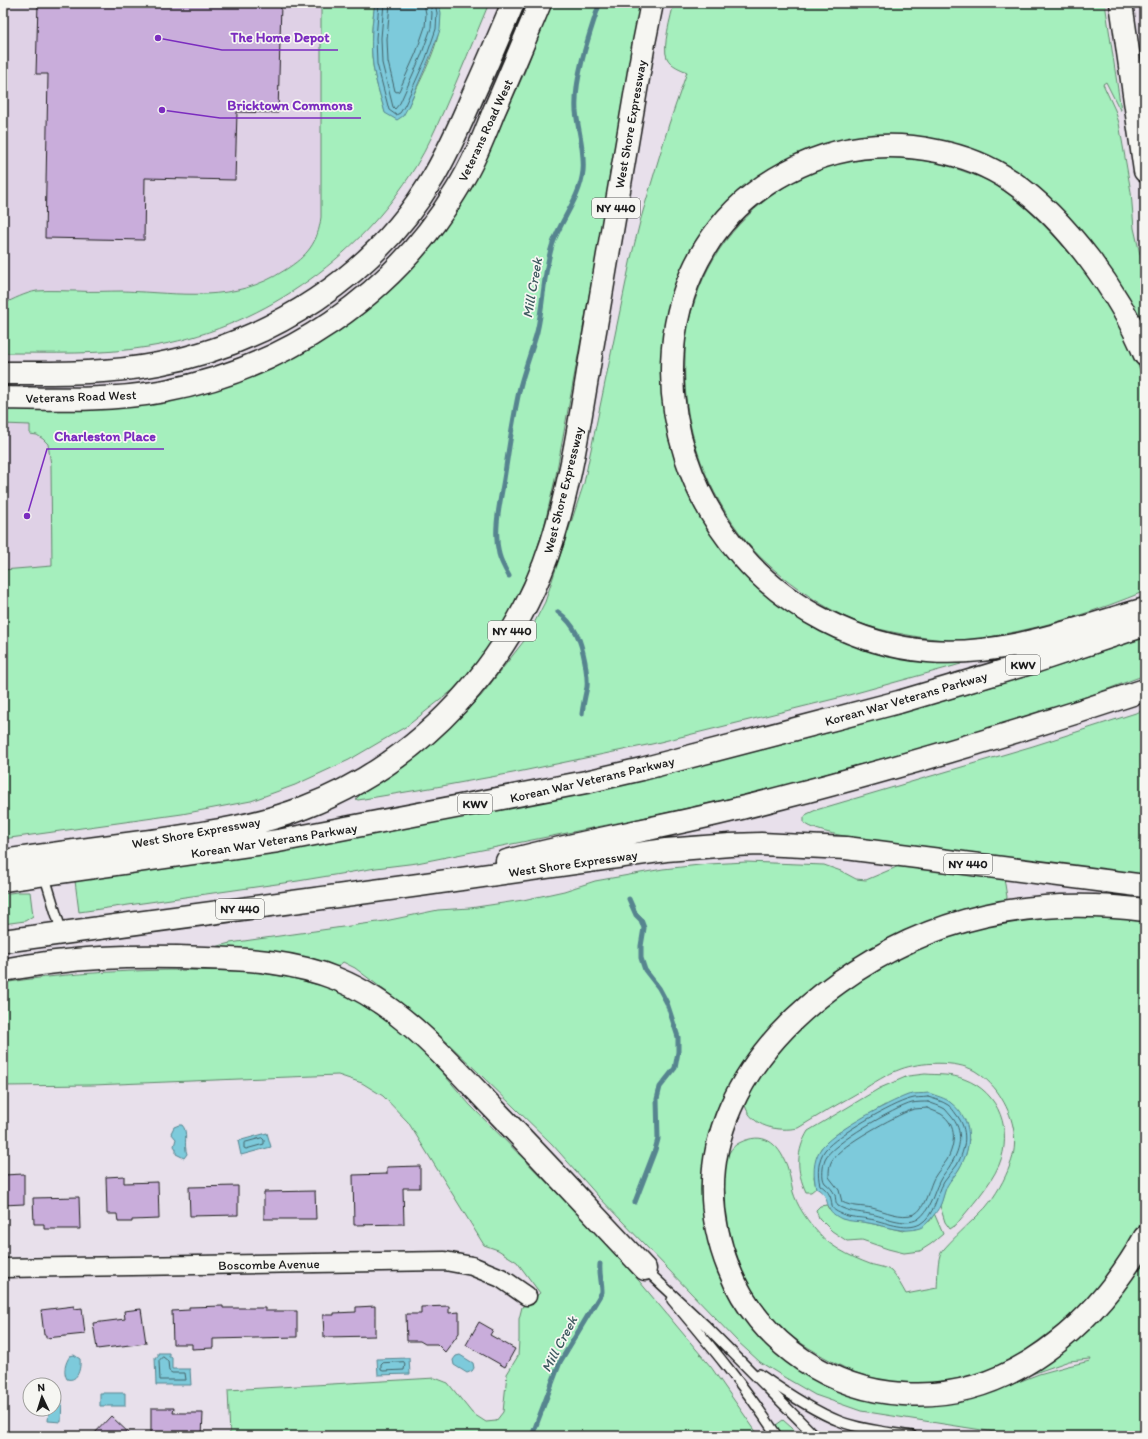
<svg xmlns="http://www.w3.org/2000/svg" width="1148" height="1439" font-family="Itim,sans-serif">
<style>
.built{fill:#dfd1e6}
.green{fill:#a5efbd;stroke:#60866c}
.water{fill:#7dcadb;stroke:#56848f}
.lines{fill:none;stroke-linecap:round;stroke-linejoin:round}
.shore{stroke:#436268;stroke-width:1}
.stream{stroke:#56848f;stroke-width:5}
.building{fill:#c9addb;stroke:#1c1c1c}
.service-casing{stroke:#1c1c1c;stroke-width:12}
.minor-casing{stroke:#1c1c1c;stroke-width:21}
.tertiary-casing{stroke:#1c1c1c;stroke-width:25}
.motorway-casing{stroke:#1c1c1c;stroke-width:25}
.service{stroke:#f6f6f2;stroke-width:9}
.minor{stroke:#f6f6f2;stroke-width:18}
.tertiary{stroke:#f6f6f2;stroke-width:22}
.motorway{stroke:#f6f6f2;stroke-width:22}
.labels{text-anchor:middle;stroke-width:3.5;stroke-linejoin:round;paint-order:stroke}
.shield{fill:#f6f6f2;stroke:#5d5d5c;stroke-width:1}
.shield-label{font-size:12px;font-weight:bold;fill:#1c1c1c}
.street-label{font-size:13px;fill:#1c1c1c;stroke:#f6f6f2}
.water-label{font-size:14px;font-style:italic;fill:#3e595f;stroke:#f6f6f2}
.leader{fill:none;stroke:#7b2cbf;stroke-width:1.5}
.callout-dot{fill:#7b2cbf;stroke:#f6f6f2;stroke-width:1.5}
.callout-label{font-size:14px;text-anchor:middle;font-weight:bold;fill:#7b2cbf;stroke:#f6f6f2;stroke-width:3.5;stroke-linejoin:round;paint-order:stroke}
</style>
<rect width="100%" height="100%" fill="#e8e0eb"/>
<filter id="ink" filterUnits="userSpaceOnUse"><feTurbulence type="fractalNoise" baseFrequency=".025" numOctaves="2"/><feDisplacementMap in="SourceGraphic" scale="8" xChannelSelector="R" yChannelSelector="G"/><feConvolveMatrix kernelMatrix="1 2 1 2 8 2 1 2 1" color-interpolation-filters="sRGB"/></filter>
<g filter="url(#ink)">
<path class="built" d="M3 3H321V217L319 227 314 243 308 252 298 262 282 272 258 284 238 291 200 295 122 291H45L30 293 3 304Z
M3 424H30L37 435 43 439 48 444 51 465 52 567 3 570Z"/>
<path class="green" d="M321 3H375C372 22 370 45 373 65 375 81 381 97 385 112L408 107C421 77 447 36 439 3H489C474 39 460 74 444 110 436 128 427 148 416 166 358 260 258 330 148 347 100 355 52 353 3 353V304C14 299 25 293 37 291 50 290 64 291 77 291 92 292 107 291 123 291 181 293 233 304 285 270 307 256 318 243 321 217Z
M552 3H643L556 475 544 527 532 565 508 616 488 648 470 671 453 690 407 726 349 760 295 785 251 801 182 814 3 839V570L52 566 51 465 48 444 43 439 37 435 30 434V425L3 424V409H91L144 405 203 394 253 377 295 357 342 329 379 299 405 274 440 234 462 203 481 170 525 71Z
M674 3H1105L1121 110H1120L1106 82 1103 84 1115 110 1119 123 1131 192 1134 228 1145 276V335L1000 165 851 141 700 241 685 265 675 295 664 402 668 428 686 483 808 623 836 638 859 646 960 660 961 664 838 698 652 744 513 773 442 786 358 800 356 799 362 793 413 758 448 729 481 696 527 637 545 602 584 483 631 258 641 218 669 124 687 72C681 69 671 66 667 58 662 47 671 16 674 3Z
M886 157C911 159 936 160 960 170 971 174 984 178 994 184 1038 212 1084 266 1111 310 1124 333 1135 358 1145 382V591C1098 611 1049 626 999 635 989 637 977 640 967 641 951 641 935 639 919 637 902 634 885 631 868 626 847 619 827 608 809 596 783 578 757 558 739 532 702 482 682 421 685 359 685 351 685 343 686 335 688 319 694 304 699 289 720 234 765 191 820 169 841 161 864 160 886 157Z
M1145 638V675L1108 689 1019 720 961 737 771 789 657 815 417 863 376 868 298 881 79 912 75 881 432 823 444 818C520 803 596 788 672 771 832 735 989 690 1145 638Z
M1145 710V876L863 839C845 836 819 833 804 823V818L807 814 816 810 1033 746Z
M746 862 824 865 841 871 856 879 866 880 899 866H912L1004 878 1007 897 1006 903 797 1007 706 1158 747 1316 876 1402 891 1404 930 1405 964 1401 990 1393 1039 1374 1068 1366 1090 1361 1091 1359H1090L1069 1361 1032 1374 1031 1370 1145 1253V1436H1020L861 1411 815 1395 784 1377 760 1362 737 1341 598 1196 552 1144 447 1042 417 1015 355 968 343 962 335 969 215 947 230 943 385 921 438 910 470 908 523 900 564 891 595 881 663 869 709 864Z
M17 892H30L33 916 25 921 3 924V894Z
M1045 915 1145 918V1214C1135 1233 1125 1251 1113 1269 1094 1296 1065 1322 1038 1341 1026 1350 1014 1359 1000 1365 956 1385 899 1390 854 1372 840 1366 827 1359 814 1351 800 1343 784 1332 774 1320 743 1284 725 1240 724 1192 724 1176 722 1152 739 1143 763 1131 778 1142 787 1166 790 1174 791 1184 793 1192 797 1205 805 1217 814 1228 828 1246 849 1256 870 1264 876 1266 886 1267 891 1271 897 1277 902 1287 906 1294L937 1288C938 1277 937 1265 940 1255 941 1249 979 1215 986 1207 996 1195 1005 1179 1010 1165 1019 1143 1014 1119 1002 1099 996 1088 986 1078 975 1071 956 1060 920 1062 901 1069 887 1074 873 1083 861 1091 840 1103 819 1115 798 1128 778 1132 751 1127 745 1105L758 1078 794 1034 826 1003 849 985 912 951 970 929Z
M170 970 248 971 288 977 327 987 356 1000 369 1008 374 1013 380 1015 404 1033 435 1064 470 1105 609 1245 711 1367 759 1436H230L228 1390 435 1378 448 1383 472 1413 486 1422 496 1421 503 1412 507 1374 518 1356 519 1340V1319L522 1307 540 1293 517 1262 498 1250 484 1245 408 1122 383 1096 362 1083 338 1075 93 1085 3 1086V983C58 974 114 971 170 970Z
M925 1074C938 1075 952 1074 964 1079 1000 1092 1013 1132 999 1165 990 1186 970 1207 956 1225L950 1229 945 1222 940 1206 947 1184 959 1169 966 1154 969 1139 885 1105 838 1133 821 1148 814 1177 816 1188 811 1192H806C796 1171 796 1151 808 1131L880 1088 908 1076Z
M827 1205 828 1208 843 1219 869 1223 903 1231 930 1221 934 1213 943 1234 931 1244 920 1251 904 1253 888 1249 862 1240 847 1241 832 1231 819 1218 816 1210 820 1206Z
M783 1420 801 1436H783L776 1425Z"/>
<path class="water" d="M375 3H439L441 13 440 30 429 59 408 107 403 116 397 120 385 113C381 97 375 81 373 65 370 45 372 22 375 3Z
M929 1093C936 1096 946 1098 951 1103 973 1120 973 1146 959 1169 956 1175 950 1180 947 1186 944 1192 943 1200 940 1206 937 1212 926 1226 920 1228 902 1234 886 1226 869 1223 860 1221 850 1222 842 1219 820 1209 834 1198 816 1188 813 1175 813 1161 820 1150 830 1133 889 1102 908 1095 914 1093 922 1094 929 1093Z
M179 1125H182C189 1132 183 1144 187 1154L184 1158 176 1154V1149L174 1146 176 1139 171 1133 174 1127Z
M267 1133 271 1147 241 1155 238 1141Z
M158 1353H169V1357H172V1369H190L191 1385H156L155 1357H158Z
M74 1355 80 1359C81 1368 78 1382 67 1379 63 1372 65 1363 70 1356Z
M460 1355 473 1363 474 1368 472 1371 467 1373 454 1365 453 1360 456 1356Z
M409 1358 410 1374 378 1375 377 1359Z
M100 1393H125V1406H100Z
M54 1397H58L62 1400 61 1422 48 1421 49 1409H54Z"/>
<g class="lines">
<path class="shore" d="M379 3 376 38 377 64 389 110 396 115 400 113 405 105 426 58 436 29 437 13 435 3
M384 3 381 38 382 63 393 107 395 109 400 103 421 56 431 28 432 13 430 3
M390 3 387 39 388 62 395 91 397 92 399 91 416 53 425 27 426 14 424 3
M928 1097C934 1099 942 1101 948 1105 951 1107 954 1111 956 1114 969 1130 966 1148 957 1165 953 1171 948 1176 944 1182 936 1196 935 1215 920 1224 905 1232 884 1221 869 1219 860 1217 851 1218 842 1214 828 1208 834 1207 830 1196 828 1191 824 1188 820 1185 817 1174 818 1159 825 1150 837 1135 891 1104 910 1099 915 1097 922 1098 928 1097Z
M928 1102C933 1104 940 1106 945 1109 947 1111 949 1114 951 1116 964 1131 961 1148 951 1164 948 1170 942 1175 939 1182 933 1194 930 1211 918 1219 904 1227 884 1216 870 1214 858 1212 849 1212 838 1206 835 1202 836 1199 835 1195 833 1190 829 1186 825 1183 821 1178 823 1165 825 1159 831 1144 896 1107 912 1103 917 1102 923 1102 928 1102Z
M927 1108C931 1110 937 1112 941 1114 958 1125 955 1145 947 1160 943 1166 938 1171 934 1178 929 1187 925 1210 914 1214 901 1219 885 1211 872 1208 862 1206 852 1207 842 1202L839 1190 829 1177C829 1171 829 1164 833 1159 841 1145 895 1116 911 1110 916 1108 922 1109 927 1108Z
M262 1138 264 1140V1144L246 1149 244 1148V1143Z
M163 1357 168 1361 169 1371 172 1373H185L186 1380H160L159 1361Z
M404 1362 405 1364 404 1370 383 1371 381 1370V1365L383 1363Z"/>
<path class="stream" d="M509 576C505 569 501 562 499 554 493 530 500 503 504 479 509 448 513 417 520 387 525 368 532 350 537 332 544 302 543 271 553 243 562 218 580 198 583 171 585 150 578 131 576 111 574 79 588 38 598 8
M558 612C576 625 581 641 585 662 586 670 588 678 587 687 585 696 583 705 582 714
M629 899 636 915 641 920 644 928 641 946V958L645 970 659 988 667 1003 678 1037V1052L675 1068 660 1087 657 1099 658 1139 655 1150 635 1202
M532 1436 560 1362 602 1292C602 1282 599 1274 600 1264"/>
</g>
<path class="building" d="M38 3H281L278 113 237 112 235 180 145 178 144 240 45 238 48 74H36Z
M420 1166V1188H403L404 1224 354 1225 353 1175 387 1174V1167Z
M24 1174V1204L3 1205V1175Z
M124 1176V1183L158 1182 159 1219 132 1220V1222H118L117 1214H107L106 1177Z
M238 1186V1215L190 1216 189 1187Z
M315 1191 316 1219H264V1192Z
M79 1197 80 1229H44V1224H34L33 1198Z
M74 1306V1309L82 1308 85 1334 46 1338V1335H44L41 1310Z
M223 1306V1308H265V1311H297V1337L213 1339V1348L192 1349V1344H173L172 1311 189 1310V1307Z
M375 1306V1336L324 1337 323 1315H334V1313L356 1312V1307Z
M449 1306V1313L459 1312V1333L445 1352 437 1344H425L420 1341H407L406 1314H421V1307Z
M141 1309 146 1343 97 1349 93 1323 125 1319 124 1311Z
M479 1322 493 1330 490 1335 515 1349 505 1367 466 1345Z
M151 1408H174L173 1413H203L202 1436H151Z
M111 1416 132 1436H92Z"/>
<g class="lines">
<defs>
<path id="service" d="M44 874 62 933
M645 1269 705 1325 815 1436
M672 1300C709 1344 746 1388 777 1436
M759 1374C782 1390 813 1411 839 1421 862 1430 888 1432 912 1436"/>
<path id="minor" d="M3 1268 445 1261 472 1266 501 1278 527 1296"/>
<path id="tertiary" d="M3 373C55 373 107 374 158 364 270 343 376 275 434 176 449 150 461 123 473 95 487 65 500 34 513 3
M3 398C57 399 111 401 165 391 285 368 393 296 456 191 472 166 483 139 494 111 510 75 525 39 540 3"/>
<path id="motorway" d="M1121 3 1145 171
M1145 355C1120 293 1066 219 1011 181 989 166 963 156 937 151 884 140 835 146 787 172 643 248 642 441 741 555 787 609 858 645 928 651 1002 657 1075 629 1145 609
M3 861C52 854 102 847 151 841 202 833 254 827 303 808 421 763 513 663 552 542 574 472 583 398 596 325 612 231 628 137 644 43L652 3
M507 861C582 841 660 828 737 809 875 775 1010 735 1145 690
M3 880 278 841 586 782 642 769 899 702 1037 661 1145 625
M1145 910C1032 896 933 915 839 982 744 1050 682 1152 729 1269 743 1305 770 1338 803 1360 833 1380 868 1392 903 1394 1009 1402 1096 1324 1145 1237
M3 941 419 885 666 850 730 845 761 844 846 848 1145 886
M3 970C21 967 38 964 56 962 105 956 156 956 205 958 250 959 295 962 337 979 401 1005 448 1061 495 1110 545 1162 595 1216 645 1269"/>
</defs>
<use href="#service" class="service-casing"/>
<use href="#minor" class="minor-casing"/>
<use href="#tertiary" class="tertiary-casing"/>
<use href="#motorway" class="motorway-casing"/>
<use href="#service" class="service"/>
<use href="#minor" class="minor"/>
<use href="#tertiary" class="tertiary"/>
<use href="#motorway" class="motorway"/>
</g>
</g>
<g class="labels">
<g class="shield">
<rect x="592" y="198" width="48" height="20" rx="3"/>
<rect x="488" y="621" width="48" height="20" rx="3"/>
<rect x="1006" y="655" width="34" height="20" rx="3"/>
<rect x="458" y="794" width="34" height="20" rx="3"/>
<rect x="944" y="854" width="48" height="20" rx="3"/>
<rect x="216" y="899" width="48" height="20" rx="3"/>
</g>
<g class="shield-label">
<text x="616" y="212">NY 440</text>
<text x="512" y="635">NY 440</text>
<text x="1023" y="669">KWV</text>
<text x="475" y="808">KWV</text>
<text x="968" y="868">NY 440</text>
<text x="240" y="913">NY 440</text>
</g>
<g class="street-label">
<text transform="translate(630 124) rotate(-80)" y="5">West Shore Expressway</text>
<text transform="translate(485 130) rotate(-65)" y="5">Veterans Road West</text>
<text transform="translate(81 396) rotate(-2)" y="5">Veterans Road West</text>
<text transform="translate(563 490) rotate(-76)" y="5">West Shore Expressway</text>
<text transform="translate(906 698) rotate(-16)" y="5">Korean War Veterans Parkway</text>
<text transform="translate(592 779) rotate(-13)" y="5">Korean War Veterans Parkway</text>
<text transform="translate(196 832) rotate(-10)" y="5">West Shore Expressway</text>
<text transform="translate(274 840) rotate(-9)" y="5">Korean War Veterans Parkway</text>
<text transform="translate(573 863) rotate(-8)" y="5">West Shore Expressway</text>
<text transform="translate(269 1264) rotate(-1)" y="5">Boscombe Avenue</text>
</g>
<g class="water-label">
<text transform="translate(532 288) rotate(-80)" y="5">Mill Creek</text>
<text transform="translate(559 1344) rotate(-62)" y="5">Mill Creek</text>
</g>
</g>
<path class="leader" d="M158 38L222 50H338M162 110L220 118H361M27 516L47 449H164"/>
<g class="callout-dot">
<circle cx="158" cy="38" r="4"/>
<circle cx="162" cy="110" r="4"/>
<circle cx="27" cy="516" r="4"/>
</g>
<g class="callout-label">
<text x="280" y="42">The Home Depot</text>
<text x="290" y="110">Bricktown Commons</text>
<text x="105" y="441">Charleston Place</text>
</g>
<rect width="1148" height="1439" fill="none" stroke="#f6f6f2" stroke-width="16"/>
<rect x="8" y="8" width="1132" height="1423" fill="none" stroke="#1c1c1c" stroke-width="1.5" filter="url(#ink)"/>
<g transform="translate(42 1397) rotate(356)"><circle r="19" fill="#f6f6f2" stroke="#9f9f9c"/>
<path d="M0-3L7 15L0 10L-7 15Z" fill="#1c1c1c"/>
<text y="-6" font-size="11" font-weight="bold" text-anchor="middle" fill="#1c1c1c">N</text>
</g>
</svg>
